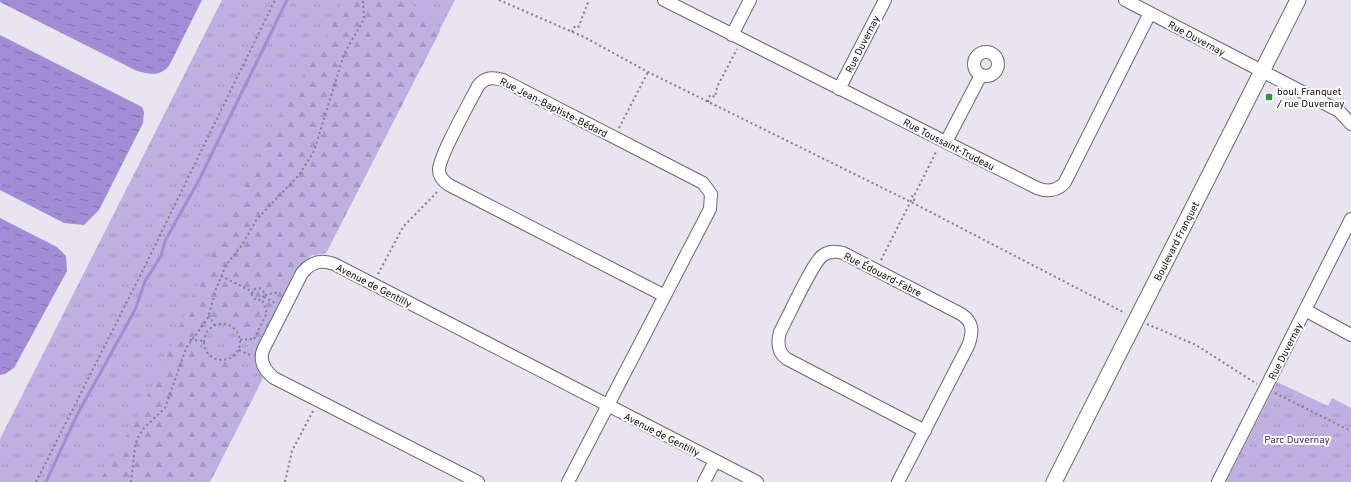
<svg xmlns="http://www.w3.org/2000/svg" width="1351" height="482" font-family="Overpass,sans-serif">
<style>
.grass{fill:url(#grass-tufts)}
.forest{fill:url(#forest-firs)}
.water{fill:url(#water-ripples)}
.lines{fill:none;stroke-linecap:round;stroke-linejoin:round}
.stream{stroke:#a28cd5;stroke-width:3}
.minor-casing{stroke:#6b6873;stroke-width:14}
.tertiary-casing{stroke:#6b6873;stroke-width:17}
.path{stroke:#817e87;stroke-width:2;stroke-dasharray:2 3;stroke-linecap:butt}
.minor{stroke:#fff;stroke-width:12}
.tertiary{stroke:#fff;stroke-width:15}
.poi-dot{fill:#339346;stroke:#fff;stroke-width:1.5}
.labels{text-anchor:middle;stroke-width:4;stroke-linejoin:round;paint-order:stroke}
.street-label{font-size:10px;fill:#0e0d11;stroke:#fff}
.poi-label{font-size:10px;fill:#0e0d11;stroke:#fff;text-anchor:start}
.park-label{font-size:10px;fill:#3e1a6f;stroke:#fff}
</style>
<defs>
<pattern id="grass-tufts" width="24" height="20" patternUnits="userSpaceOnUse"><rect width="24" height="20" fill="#beb1e1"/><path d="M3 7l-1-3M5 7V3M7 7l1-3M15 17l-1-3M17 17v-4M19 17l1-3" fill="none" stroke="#a297c0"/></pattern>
<pattern id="forest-firs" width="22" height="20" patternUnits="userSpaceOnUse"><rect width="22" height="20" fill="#beb1e1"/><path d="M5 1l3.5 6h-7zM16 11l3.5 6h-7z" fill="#a297c0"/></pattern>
<pattern id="water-ripples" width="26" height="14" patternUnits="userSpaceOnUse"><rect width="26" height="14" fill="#a28cd5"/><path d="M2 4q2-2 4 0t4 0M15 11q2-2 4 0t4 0" fill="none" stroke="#8271ab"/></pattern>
</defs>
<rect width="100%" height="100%" fill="#e8e5f1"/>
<path class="grass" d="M222 0H455L326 253 312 255 297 268 257 347 255 363 263 378 210 482H0V439Z
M1277 382 1328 406 1332 398 1351 408V482H1226Z"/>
<path class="forest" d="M342 0H409V2L432 17 440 31 326 253 312 255 297 268 261 338H245L244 335H241C229 313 202 321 202 345 210 365 218 358 233 364 240 366 252 383 258 388L210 482H99L137 417 164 361 242 186 331 28Z"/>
<path class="water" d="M0 0H202L169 66C159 77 151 74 137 71L0 2Z
M0 35 142 107 144 112 143 123 99 210 84 225 64 223 0 190Z
M0 218 57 247 66 256 67 271 14 368 5 374 0 375Z"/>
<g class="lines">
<path class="stream" d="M46 482 77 415 135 310 145 281 161 256 165 241 199 180 287 0"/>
<defs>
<path id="minor" d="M664 0 1037 188C1047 192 1058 191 1065 182L1150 13
M1125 0 1339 111 1351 124
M732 35 750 0
M974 64a12 12 0 1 1 24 0a12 12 0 1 1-24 0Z
M839 89 885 0
M946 142 981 75
M1305 310 1351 335
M478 482 274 378C265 371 259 362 263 350L302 273C311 262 321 259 334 264L757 482
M568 482 710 209 711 194 703 183 503 80C493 77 485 77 478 86 470 102 439 156 439 170 439 177 443 181 449 185L665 296
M704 482 715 461
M898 482 968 346C973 333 974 322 961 314L843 253C836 251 828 251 822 256 812 264 788 317 780 332 777 343 778 353 787 359L925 431
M1218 482 1351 219"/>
<path id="tertiary" d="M1054 482 1298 0"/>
</defs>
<use href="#minor" class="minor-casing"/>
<use href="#tertiary" class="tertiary-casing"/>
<path class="path" d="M499 0 584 37 648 72 911 202 1125 313
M572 32 574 27 578 28 589 0
M708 102 710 95 715 97 717 87 737 49
M619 128 648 72
M881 260 912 199 914 200 915 198 912 196 913 194H915L937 150
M378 274 403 227 439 190
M221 276 253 292
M252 294a6 6 0 1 1 12 0a6 6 0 1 1-12 0Z
M265 295 279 292
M264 297 275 303
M209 315 215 326
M204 342a18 18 0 1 1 36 0a18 18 0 1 1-36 0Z
M1147 324 1196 345 1257 384
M254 339 267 313 262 299
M190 340 205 341
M240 340 254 339
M239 350 250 355
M1275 393 1351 431
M36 482 143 270 275 0
M131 482 135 446 137 439 144 428 165 408 186 348 208 318 216 289 226 265 242 245 257 219 299 175 314 151 344 54 364 19 363 0
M285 482 292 451 314 409"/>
<use href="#minor" class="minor"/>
<use href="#tertiary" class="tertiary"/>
</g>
<rect class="poi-dot" x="1265" y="93" width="8" height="8" rx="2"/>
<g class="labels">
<g class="street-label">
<text transform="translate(1197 38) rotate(28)" y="4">Rue Duvernay</text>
<text transform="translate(862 44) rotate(-63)" y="4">Rue Duvernay</text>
<text transform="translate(554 107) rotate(27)" y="4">Rue Jean-Baptiste-Bédard</text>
<text transform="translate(949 144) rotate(27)" y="4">Rue Toussaint-Trudeau</text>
<text transform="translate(1176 241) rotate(-63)" y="4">Boulevard Franquet</text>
<text transform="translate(883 274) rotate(27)" y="4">Rue Édouard-Fabre</text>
<text transform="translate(374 285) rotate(27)" y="4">Avenue de Gentilly</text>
<text transform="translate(1285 351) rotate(-63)" y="4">Rue Duvernay</text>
<text transform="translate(662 434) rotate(27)" y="4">Avenue de Gentilly</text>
</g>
<g class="poi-label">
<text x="1277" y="95">boul. Franquet<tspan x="1277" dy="12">/ rue Duvernay</tspan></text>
</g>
<g class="park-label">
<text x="1297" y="443">Parc Duvernay</text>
</g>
</g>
</svg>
